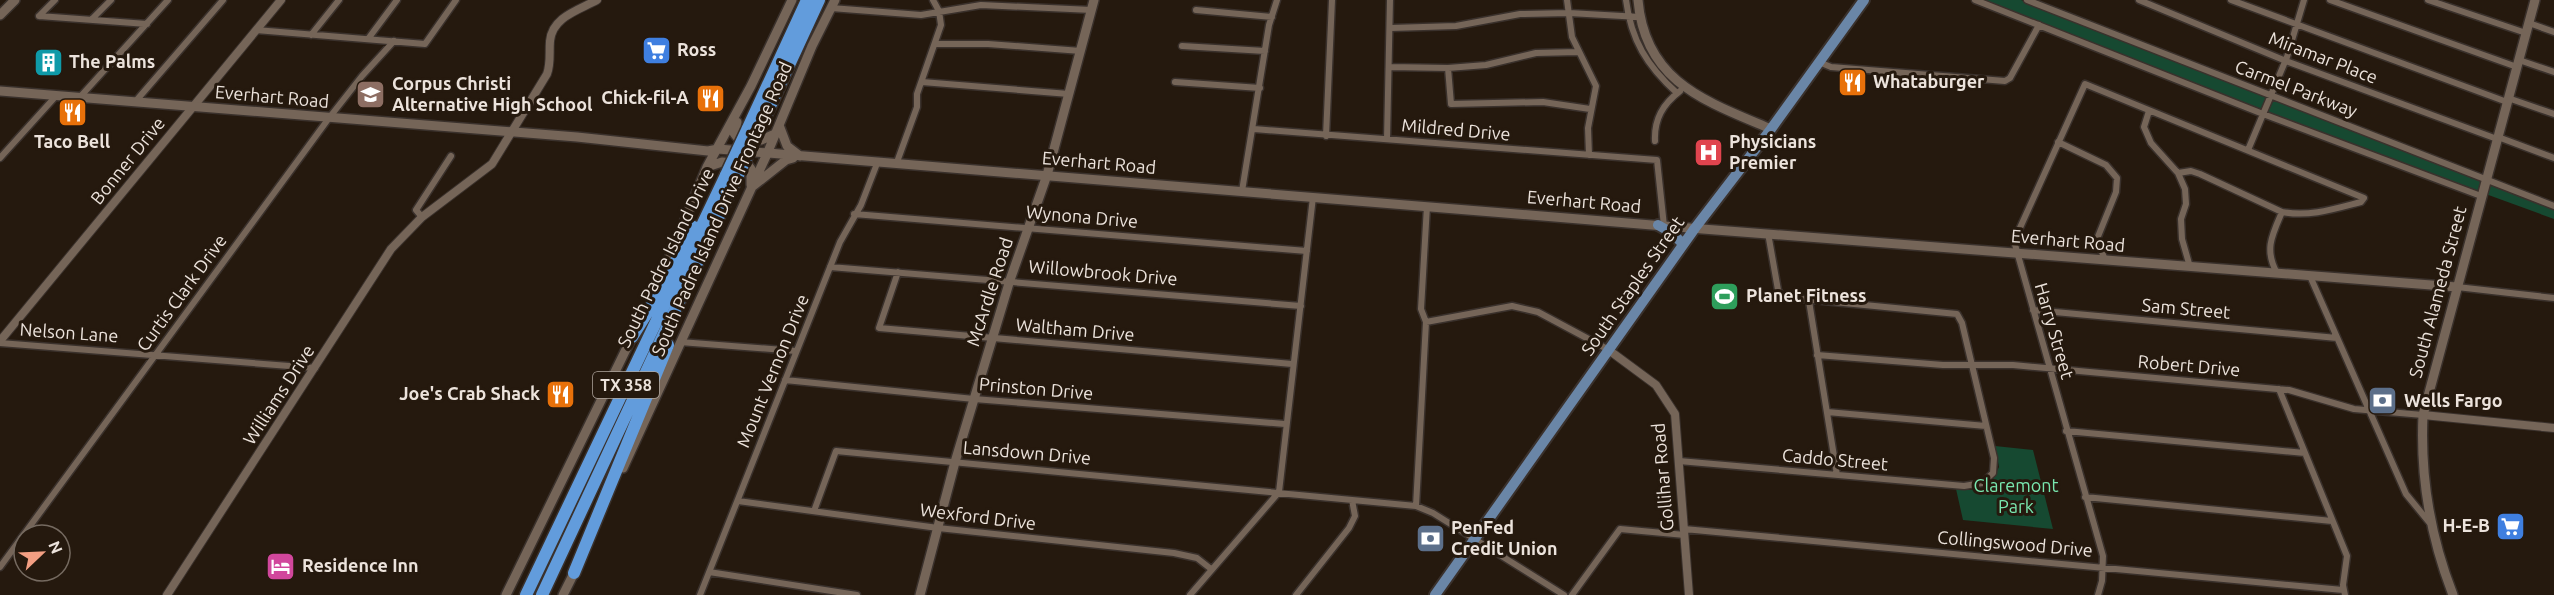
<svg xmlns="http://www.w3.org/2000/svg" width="2554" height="595" font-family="Ubuntu,sans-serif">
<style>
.green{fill:#164931}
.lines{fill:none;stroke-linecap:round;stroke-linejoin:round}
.minor-casing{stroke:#3a312c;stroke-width:9}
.tertiary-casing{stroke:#3a312c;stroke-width:10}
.secondary-casing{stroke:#3a312c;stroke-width:12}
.primary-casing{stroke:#3a312c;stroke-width:14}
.motorway-casing{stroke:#3a312c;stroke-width:15}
.minor{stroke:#756558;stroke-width:6}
.tertiary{stroke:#756558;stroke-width:8}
.secondary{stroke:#756558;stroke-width:9}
.primary{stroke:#6a86a7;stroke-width:10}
.motorway{stroke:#629cdc;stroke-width:12}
.motorway-bridge-casing{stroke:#3a312c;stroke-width:15;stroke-linecap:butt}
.motorway-bridge{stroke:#629cdc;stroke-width:12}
.labels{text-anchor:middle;stroke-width:6;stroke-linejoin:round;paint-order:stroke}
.shield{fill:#25190e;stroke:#b0a69e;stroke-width:1.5}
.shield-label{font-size:16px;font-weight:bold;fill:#ece3dc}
.poi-label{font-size:18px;font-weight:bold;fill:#ece3dc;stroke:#25190e;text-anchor:start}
.street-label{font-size:18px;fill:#ece3dc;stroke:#25190e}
.park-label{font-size:18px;fill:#79e7af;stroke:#25190e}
</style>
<rect width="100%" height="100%" fill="#25190e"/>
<path class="green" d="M1983 0H2021L2554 208V219L2343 142Z
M1995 446 2033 450 2053 529 1963 520 1956 489 1971 490 1991 483 1999 467Z"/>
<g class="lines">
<defs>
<path id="minor" d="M1567 0 1572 37 1596 86 1588 128 1589 155
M1626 0C1631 40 1647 66 1677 93
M1975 0 2263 114 2481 196
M2027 0 2554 206
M2139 0 2286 61 2497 139
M2231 0 2507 102
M2330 0 2517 67
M2428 0 2526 33
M831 8 921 15 981 5 1092 10
M1196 10 1272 17
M39 16 147 24
M39 16 55 0
M92 19 111 0
M2529 23 2554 32
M1391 28 1456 26 1520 14 1569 13 1640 17
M256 30 425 44 456 0
M311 35 339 0
M368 39 397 0
M935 44H988L1081 51
M1182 46 1265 51
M2519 60 2554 72
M1819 62 1831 67 2005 81 2010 78 2039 25
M1390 67 1448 68 1486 65 1536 53 1578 52
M1448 68 1451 104 1543 102 1590 109
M922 82 1069 94
M1175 82 1260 88
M80 97 168 0
M2508 98 2554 114
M135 102 223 0
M2149 111 2144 127 2151 143 2178 173 2185 189 2186 204 2181 219 2182 239 2190 267
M1254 129 1657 160 1664 226
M1326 136 1332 0
M2498 137 2554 158
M1387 139 1390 0
M1655 141C1654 119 1663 104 1680 91
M2058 142 2106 165 2117 178 2116 192 2097 239 2105 260
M2248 150 2287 57 2304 0
M0 158 56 96
M897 162 917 107V94L941 25 939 11 933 0
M1242 191 1269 25 1277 0
M854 214 1307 251
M422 217 416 210 451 156
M830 267 1301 306
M898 272 879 328 1292 364
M2277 273C2264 250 2272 235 2282 212
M2310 276 2406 494 2429 522
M2457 287 2554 298
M1809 301 1837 475
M2033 310 2337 338
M1426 322 1512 306 1538 312 1609 350
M680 342 796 351
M0 343 315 368
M1817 355 1943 365H2013L2289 390 2354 409 2423 415
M785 380 974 399 1285 424
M2279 389 2347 556 2343 585 2345 595
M1827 412 1986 426
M2066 431 2305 453
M1679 461 1964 486 1982 483 1993 473 1994 458 1962 323 1957 314 1782 297 1778 290 1768 233
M2085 497 2332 521
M738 501 938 528 1174 553 1197 558 1211 569
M1416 506 1426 322 1421 309 1427 206
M814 511 836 451 1416 506 1433 513 1564 595
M1684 529 2343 590
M0 567 329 118 362 76 394 41
M709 572 857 595
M700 595 840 242 861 205 878 161
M1190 595 1279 492 1313 197
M1296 595 1349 528 1355 516 1352 500
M1572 595 1620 529 1685 535
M2098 595 2102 581 2103 556 2014 241 2085 84 2364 198 2361 202C2334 209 2310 217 2282 212L2200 174 2191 171 2178 173"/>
<path id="tertiary" d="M0 341 281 0
M1610 351 1656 385 1675 414 1689 595
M2423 415 2554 428
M167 595 391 249 422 217 492 164 547 74C551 63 549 53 550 41 552 17 579 10 597 0"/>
<path id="secondary" d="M1638 0C1645 82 1705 101 1771 129
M0 15 15 0
M0 91 577 137 708 151 718 149 1664 226 2457 287
M737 122 734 133 737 137 761 140 775 134
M779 125 787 146 800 156
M707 167 722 162 747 164 751 169V185
M753 186 786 160 793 158
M659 283 707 167 751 86 792 0
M623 468 767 154 812 46 835 0
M506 595 634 333
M563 595 577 567
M920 595 955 462 1010 280 1047 175 1094 0
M2453 595C2430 536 2420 479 2423 415L2535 0"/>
<path id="primary" d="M1658 225 1672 233 1683 244
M1435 595 1695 228 1771 129 1864 0"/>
<path id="motorway" d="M747 130 807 0
M759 130 819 0
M632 337 657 297 694 227
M574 573 668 345
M526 595 726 175
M542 595 739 173"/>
</defs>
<use href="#minor" class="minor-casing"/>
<use href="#tertiary" class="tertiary-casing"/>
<use href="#secondary" class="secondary-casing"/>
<use href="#primary" class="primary-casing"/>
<use href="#motorway" class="motorway-casing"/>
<use href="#minor" class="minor"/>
<use href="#tertiary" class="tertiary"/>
<use href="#secondary" class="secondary"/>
<use href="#primary" class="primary"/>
<use href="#motorway" class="motorway"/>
<defs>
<path id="motorway-bridge" d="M739 173 759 130
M726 175 747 130"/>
</defs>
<use href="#motorway-bridge" class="motorway-bridge-casing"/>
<use href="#motorway-bridge" class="motorway-bridge"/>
</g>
<defs>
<symbol id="supermarket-square" viewBox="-11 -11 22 22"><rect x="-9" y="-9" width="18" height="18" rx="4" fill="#3f7fe0" stroke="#25190e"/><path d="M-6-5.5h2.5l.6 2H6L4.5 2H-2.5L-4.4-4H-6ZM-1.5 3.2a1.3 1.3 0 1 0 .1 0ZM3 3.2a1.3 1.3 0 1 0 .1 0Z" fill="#fff"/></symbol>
<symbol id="building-square" viewBox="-11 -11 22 22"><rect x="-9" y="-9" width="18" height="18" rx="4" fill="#0f9aa8" stroke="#25190e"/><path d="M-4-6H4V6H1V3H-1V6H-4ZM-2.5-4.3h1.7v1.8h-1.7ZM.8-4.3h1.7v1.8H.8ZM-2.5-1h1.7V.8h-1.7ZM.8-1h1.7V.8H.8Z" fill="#fff"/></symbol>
<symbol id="restaurant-square" viewBox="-11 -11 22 22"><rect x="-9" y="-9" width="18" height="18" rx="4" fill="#e8710a" stroke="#25190e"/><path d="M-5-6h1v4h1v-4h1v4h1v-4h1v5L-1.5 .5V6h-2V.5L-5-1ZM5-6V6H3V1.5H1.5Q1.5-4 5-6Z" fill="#fff"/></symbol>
<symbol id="school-square" viewBox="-11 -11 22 22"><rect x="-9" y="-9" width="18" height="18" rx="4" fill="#8d6e63" stroke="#25190e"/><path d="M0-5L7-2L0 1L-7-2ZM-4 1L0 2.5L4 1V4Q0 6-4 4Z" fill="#fff"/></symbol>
<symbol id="hospital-square" viewBox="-11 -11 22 22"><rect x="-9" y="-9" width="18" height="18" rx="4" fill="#e0444e" stroke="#25190e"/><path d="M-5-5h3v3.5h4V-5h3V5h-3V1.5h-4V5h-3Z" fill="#fff"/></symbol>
<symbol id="stadium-square" viewBox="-11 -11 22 22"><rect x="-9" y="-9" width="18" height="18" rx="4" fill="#2e9e5b" stroke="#25190e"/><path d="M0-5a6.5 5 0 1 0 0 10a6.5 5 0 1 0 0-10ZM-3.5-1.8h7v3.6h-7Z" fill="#fff"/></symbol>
<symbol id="bank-square" viewBox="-11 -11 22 22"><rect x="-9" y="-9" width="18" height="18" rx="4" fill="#5c6f8a" stroke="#25190e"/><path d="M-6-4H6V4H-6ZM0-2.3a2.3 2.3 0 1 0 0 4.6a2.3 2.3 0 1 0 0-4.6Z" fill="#fff"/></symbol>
<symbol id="hotel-square" viewBox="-11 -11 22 22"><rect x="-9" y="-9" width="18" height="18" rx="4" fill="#d1479c" stroke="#25190e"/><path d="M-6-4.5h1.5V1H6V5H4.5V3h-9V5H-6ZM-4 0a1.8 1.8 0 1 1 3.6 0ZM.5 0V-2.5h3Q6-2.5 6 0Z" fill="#fff"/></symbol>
</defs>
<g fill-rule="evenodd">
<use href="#supermarket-square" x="640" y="34" width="33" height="33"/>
<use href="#building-square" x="32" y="46" width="33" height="33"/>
<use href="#restaurant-square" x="1836" y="66" width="33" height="33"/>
<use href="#school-square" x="354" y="78" width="33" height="33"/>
<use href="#restaurant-square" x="694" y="82" width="33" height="33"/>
<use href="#restaurant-square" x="56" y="96" width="33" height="33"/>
<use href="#hospital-square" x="1692" y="136" width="33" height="33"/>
<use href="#stadium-square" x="1708" y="280" width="33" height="33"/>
<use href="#restaurant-square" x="544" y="378" width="33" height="33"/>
<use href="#bank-square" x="2366" y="384" width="33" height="33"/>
<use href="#supermarket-square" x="2494" y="510" width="33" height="33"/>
<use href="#bank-square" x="1414" y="522" width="33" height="33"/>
<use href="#hotel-square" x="264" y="550" width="33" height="33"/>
</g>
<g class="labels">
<rect class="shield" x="593" y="372" width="66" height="26" rx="4.5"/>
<g class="shield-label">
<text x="626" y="391">TX 358</text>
</g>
<g class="poi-label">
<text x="677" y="56">Ross</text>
<text x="69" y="68">The Palms</text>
<text x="1873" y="88">Whataburger</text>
<text x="392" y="90">Corpus Christi<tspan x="392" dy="21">Alternative High School</tspan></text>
<text x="689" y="104" text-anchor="end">Chick-fil-A</text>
<text x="72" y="148" text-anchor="middle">Taco Bell</text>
<text x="1729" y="148">Physicians<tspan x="1729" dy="21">Premier</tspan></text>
<text x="1746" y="302">Planet Fitness</text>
<text x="540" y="400" text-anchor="end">Joe's Crab Shack</text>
<text x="2404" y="407">Wells Fargo</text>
<text x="2490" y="532" text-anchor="end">H-E-B</text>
<text x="1451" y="534">PenFed<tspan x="1451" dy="21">Credit Union</tspan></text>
<text x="302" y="572">Residence Inn</text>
</g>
<g class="street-label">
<text transform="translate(2323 58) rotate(21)" y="6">Miramar Place</text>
<text transform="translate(2296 89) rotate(21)" y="6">Carmel Parkway</text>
<text transform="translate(272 97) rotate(5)" y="6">Everhart Road</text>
<text transform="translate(1456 130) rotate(5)" y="6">Mildred Drive</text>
<text transform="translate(128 161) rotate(-51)" y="6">Bonner Drive</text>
<text transform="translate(1099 163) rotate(5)" y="6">Everhart Road</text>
<text transform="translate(1584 202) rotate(5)" y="6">Everhart Road</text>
<text transform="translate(722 209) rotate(-66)" y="6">South Padre Island Drive Frontage Road</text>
<text transform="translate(1082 217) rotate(5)" y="6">Wynona Drive</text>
<text transform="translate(2068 241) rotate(5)" y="6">Everhart Road</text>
<text transform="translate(666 258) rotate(-64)" y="6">South Padre Island Drive</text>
<text transform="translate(1103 273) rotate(5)" y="6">Willowbrook Drive</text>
<text transform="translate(1633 286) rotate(-55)" y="6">South Staples Street</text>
<text transform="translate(990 292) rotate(-72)" y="6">McArdle Road</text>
<text transform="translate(2438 292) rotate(-75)" y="6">South Alameda Street</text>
<text transform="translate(182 293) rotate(-54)" y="6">Curtis Clark Drive</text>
<text transform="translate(2186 309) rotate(5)" y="6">Sam Street</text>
<text transform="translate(1075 330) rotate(5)" y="6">Waltham Drive</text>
<text transform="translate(2054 331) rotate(74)" y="6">Harry Street</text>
<text transform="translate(69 333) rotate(4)" y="6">Nelson Lane</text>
<text transform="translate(2189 366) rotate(5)" y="6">Robert Drive</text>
<text transform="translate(773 371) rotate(-68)" y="6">Mount Vernon Drive</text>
<text transform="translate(1036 389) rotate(5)" y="6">Prinston Drive</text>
<text transform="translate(279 395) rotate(-57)" y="6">Williams Drive</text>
<text transform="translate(1027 453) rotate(5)" y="6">Lansdown Drive</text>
<text transform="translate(1835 460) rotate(5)" y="6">Caddo Street</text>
<text transform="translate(1663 477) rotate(-95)" y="6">Gollihar Road</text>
<text transform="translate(978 517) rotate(7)" y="6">Wexford Drive</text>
<text transform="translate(2015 544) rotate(5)" y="6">Collingswood Drive</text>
</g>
<g class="park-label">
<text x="2016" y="492">Claremont<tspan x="2016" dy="21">Park</tspan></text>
</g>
</g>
<g transform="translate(42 553) rotate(67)"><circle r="28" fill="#25190e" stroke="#756a60" stroke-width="1.5"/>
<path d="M0-4.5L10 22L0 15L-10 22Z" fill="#f39f83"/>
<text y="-9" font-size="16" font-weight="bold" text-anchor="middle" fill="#ece3dc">N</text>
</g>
</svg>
